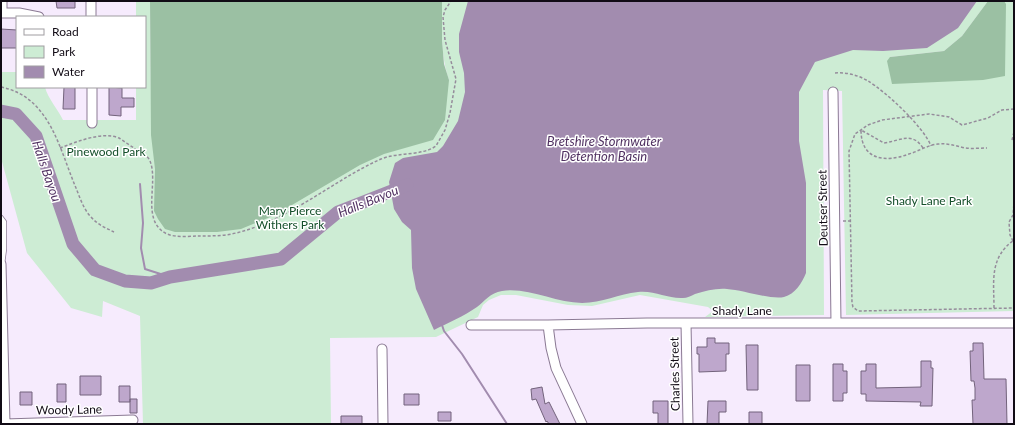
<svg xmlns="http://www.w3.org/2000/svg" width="1015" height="425" font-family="Lato,sans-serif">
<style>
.green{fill:#cdecd4;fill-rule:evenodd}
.forest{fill:#9bc0a3}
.water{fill:#a28caf}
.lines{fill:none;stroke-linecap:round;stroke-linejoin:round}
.stream{stroke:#a28caf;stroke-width:2}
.river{stroke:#a28caf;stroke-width:13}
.building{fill:#bea7cc;stroke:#73637c}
.service-casing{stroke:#8b7a94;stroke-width:6}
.minor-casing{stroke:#8b7a94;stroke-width:11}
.path{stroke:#958c9b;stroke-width:1.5;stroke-dasharray:3 2;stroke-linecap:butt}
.service{stroke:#fff;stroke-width:4.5}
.minor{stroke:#fff;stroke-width:9}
.labels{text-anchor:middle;stroke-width:3;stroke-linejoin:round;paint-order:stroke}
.park-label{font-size:12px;fill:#144f2a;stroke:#fff}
.street-label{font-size:12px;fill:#110b15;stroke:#fff}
.water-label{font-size:13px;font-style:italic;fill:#513262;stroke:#fff}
</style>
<rect width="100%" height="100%" fill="#f6ebfd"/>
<path class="green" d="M136 1H150L151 99 449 80C440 54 442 28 442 1H1014V311L846 315 842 91 823 90 824 315 705 317 713 311 708 307 640 295 592 306 568 305 516 295H501L489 300 483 305 478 317 436 337 330 338 331 424H143L140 316 103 301 102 317 71 308 27 253 1 158V72H17V87H45C48 99 58 109 63 120H136V87H145V17H136ZM988 1 983 80 890 57 944 51 962 36Z"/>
<path class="forest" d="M150 1H442V40L444 64 449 80 445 120 433 140 384 154 360 165 275 215 241 229 217 232H175L165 229 158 219 154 211 155 169 151 135Z
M988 1H1004L1006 4 1005 76 983 80 892 84 887 61 890 57 944 51 962 36Z"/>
<path class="water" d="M468 1H977L958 28 927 48 883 51 853 50 815 62 799 92V141L806 183V273C802 283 795 294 784 297 771 300 743 290 727 289 716 288 706 291 695 294 691 296 687 298 683 298 668 299 654 290 638 292 619 294 602 303 582 303 556 303 528 287 502 291 490 293 485 301 477 307 464 316 448 323 434 330L416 289 412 268 411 230 402 222 394 209 389 182 395 163 403 158 437 152 443 146 458 121 465 92 464 73 459 52V34Z"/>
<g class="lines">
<path class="stream" d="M140 184 143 223 141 248 145 269 170 277
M442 325 444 331 462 354 507 424"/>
<path class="river" d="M1 111 16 114 36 136 73 244 95 270 125 281 151 283 170 277 281 259 338 212 407 185"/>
</g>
<path class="building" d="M56 1H75V8H57Z
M1 29 17 30V48H1Z
M64 87H75V109H63Z
M109 87 122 88V98H134V107H121V116L109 115Z
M707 338H715V343H729V354H726V371L699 372V354H697V347H707Z
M973 343H983L984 379H1006L1007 424H973L972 400H975V388L974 381H971L970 351H973Z
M746 345H758V390H747Z
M921 361H931V368H933L932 406H920L921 402 866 401V394H861V371H866V364H876V388L921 387Z
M833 364H843V371H847V393H843V401H833Z
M796 365H810V401H796Z
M80 376H101V395H80Z
M57 384H66V402H57Z
M119 386H130V402H119Z
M542 387 545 404 549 402 560 424H549L547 421 546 422 536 399 532 400 531 389Z
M20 392H32V405H20Z
M404 394H419V405H404Z
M130 399H137V413H130Z
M653 401H668V424H658V413H653Z
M708 401H726V412H719V424H707Z
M438 412H451V421H438Z
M749 412H762V424H749Z
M341 416H362V424H341Z"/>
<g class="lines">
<defs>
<path id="service" d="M1 218 4 222V249L2 264"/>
<path id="minor" d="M2 1V13
M91 1V17
M1 13H19L39 17
M92 87V123
M833 92 836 323
M1 264 5 424
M686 323 688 424
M471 325H548L647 323H1014
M548 325 551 348 556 368 582 424
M382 349 383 424
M5 424 133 420"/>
</defs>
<use href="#service" class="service-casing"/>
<use href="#minor" class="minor-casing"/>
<path class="path" d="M835 73C846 72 858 75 868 81 885 91 924 127 931 146
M1 87C50 97 59 148 76 188 80 198 84 210 91 217 98 225 106 228 114 232
M1014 109 1002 110 988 118 962 125 949 117 929 114 882 120 868 125 855 134 849 151 852 303 853 307 858 311 1014 308
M1012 140 1014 132
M60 148C76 142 102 131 119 138 124 141 129 145 134 148 139 152 147 154 150 161 159 183 140 221 167 234 177 238 190 236 200 236 212 236 224 236 236 233 290 220 332 181 381 159 398 152 422 156 436 146L445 130 450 113 456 79 445 40 443 17 445 10 451 1
M923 148C912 131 900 141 884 143L861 130C861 160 885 163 909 154 919 151 928 145 938 144 948 143 956 146 965 148 972 149 980 148 987 148
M843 221H851
M1013 241 1010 235 1009 222 1013 215 1014 203
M994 308C994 281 989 258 1014 240"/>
<use href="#service" class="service"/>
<use href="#minor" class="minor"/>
</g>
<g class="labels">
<g class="park-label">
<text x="106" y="156">Pinewood Park</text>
<text x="929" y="205">Shady Lane Park</text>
<text x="290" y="215">Mary Pierce<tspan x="290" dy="14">Withers Park</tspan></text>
</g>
<g class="street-label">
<text transform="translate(823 208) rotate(-91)" y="4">Deutser Street</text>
<text x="742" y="315">Shady Lane</text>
<text transform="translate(675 374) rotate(-91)" y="4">Charles Street</text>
<text transform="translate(69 410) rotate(-1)" y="4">Woody Lane</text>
</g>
<g class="water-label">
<text x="604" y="146">Bretshire Stormwater<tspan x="604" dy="15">Detention Basin</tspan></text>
<text transform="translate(47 171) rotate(71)" y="5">Halls Bayou</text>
<text transform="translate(368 201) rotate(-22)" y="5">Halls Bayou</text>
</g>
</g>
<rect width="1015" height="425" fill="none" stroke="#110b15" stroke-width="4"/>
<rect x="16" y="16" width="130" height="72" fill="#ffffff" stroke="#a09da1"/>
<rect x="24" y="29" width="20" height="6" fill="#ffffff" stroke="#a09da1"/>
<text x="52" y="36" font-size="12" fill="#110b15">Road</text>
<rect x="24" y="46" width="20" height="12" fill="#cdecd4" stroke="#a09da1"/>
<text x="52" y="56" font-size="12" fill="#110b15">Park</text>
<rect x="24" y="66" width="20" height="12" fill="#a28caf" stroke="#a09da1"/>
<text x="52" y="76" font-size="12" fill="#110b15">Water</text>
</svg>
